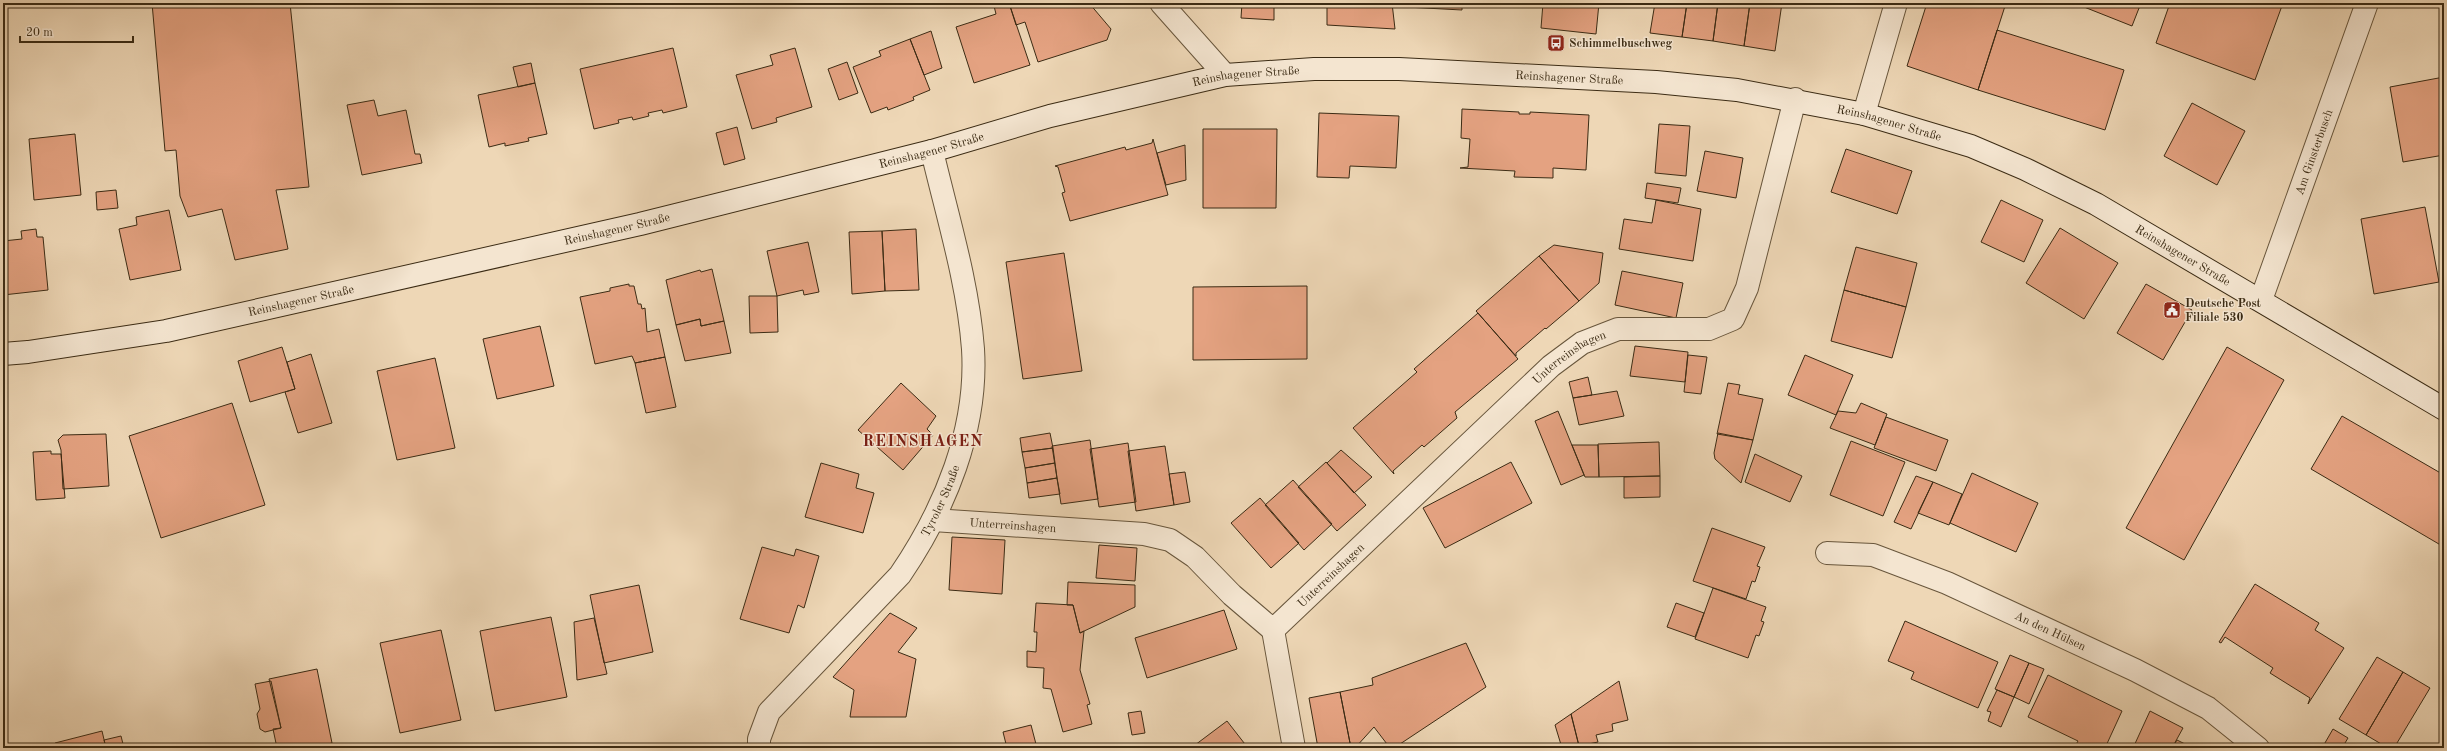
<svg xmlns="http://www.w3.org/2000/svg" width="2447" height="751" font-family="'Old Standard TT',serif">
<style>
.building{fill:#e4a281;stroke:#3b2b14}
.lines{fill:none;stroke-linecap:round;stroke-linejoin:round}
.minor-casing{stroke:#68563c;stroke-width:24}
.secondary-casing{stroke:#3b2b14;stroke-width:24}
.minor{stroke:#f4e5d0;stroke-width:22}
.secondary{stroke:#f4e5d0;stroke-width:22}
.labels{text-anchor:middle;stroke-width:3;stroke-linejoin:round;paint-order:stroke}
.poi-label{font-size:12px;font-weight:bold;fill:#3b2b14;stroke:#f4e5d0;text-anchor:start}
.street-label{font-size:12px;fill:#3b2b14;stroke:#f4e5d0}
.district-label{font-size:16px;font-weight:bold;letter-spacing:1px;fill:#7a1f14;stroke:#f4e5d0}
</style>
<rect width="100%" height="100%" fill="#eed7b6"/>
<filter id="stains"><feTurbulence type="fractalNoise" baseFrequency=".005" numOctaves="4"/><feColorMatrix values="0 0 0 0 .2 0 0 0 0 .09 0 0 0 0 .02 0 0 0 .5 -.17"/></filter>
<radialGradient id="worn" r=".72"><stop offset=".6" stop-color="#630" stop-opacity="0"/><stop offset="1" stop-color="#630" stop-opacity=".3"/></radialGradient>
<path class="building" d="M152 3H290L309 187 276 190 288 249 235 260 222 209 188 217 180 196 176 150 165 151Z
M1004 3H1009L1030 65 974 83 956 27 996 14 994 6Z
M1009 3H1089L1111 29 1107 40 1038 62 1025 22 1016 25Z
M1242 3H1274V20L1241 18Z
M1327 3H1392L1395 29 1327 25Z
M1407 3H1462V10L1406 7Z
M1543 3H1599L1596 34 1541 28Z
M1655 3H1687L1682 37 1650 33Z
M1687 3H1718L1713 41 1682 37Z
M1718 3H1750L1744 46 1713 41Z
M1750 3H1782L1775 51 1744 46Z
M1927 3H2006L1978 90 1907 66Z
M2074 3H2141L2132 26Z
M2170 3H2283L2255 80 2156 43Z
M2440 3H2444V21H2443Z
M1997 30 2124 70 2105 130 1978 90Z
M931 31 942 68 924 75 910 39Z
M910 39 930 90 913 97 914 100 888 110 887 107 871 113 853 67 881 56 879 51Z
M673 48 687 107 663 113 662 110 648 113 649 116 633 120 632 117 618 120 619 123 594 129 580 69Z
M795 48 812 107 776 118 777 122 752 129 736 75 773 65 770 55Z
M847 62 858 93 839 100 828 69Z
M531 63 535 83 518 87 513 67Z
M2444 77V155L2403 162 2390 87Z
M535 83 547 134 528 138 529 141 505 146V143L489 147 478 95Z
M374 100 378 116 406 110 415 154H420L422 163 362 175 347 105Z
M2192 103 2245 131 2217 185 2164 156Z
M1462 109 1519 112V114H1530V112L1589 115 1586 170 1553 168V178L1514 177 1515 171 1460 168 1468 167 1470 139 1461 138Z
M1319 113 1399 116 1396 168 1350 166 1349 178 1317 177Z
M1659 124 1690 126 1686 176 1655 173Z
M737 127 745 159 724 165 716 133Z
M1203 129H1277L1276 208H1203Z
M75 134 81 195 34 200 29 139Z
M1153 139 1168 195 1070 221 1062 193 1065 192 1058 167 1055 166 1125 147 1126 150 1152 143Z
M1185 145 1186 180 1166 185 1157 153Z
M1846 149 1912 171 1897 214 1831 192Z
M1705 151 1743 158 1736 198 1697 191Z
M1647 183 1681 188 1678 203 1645 198Z
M116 190 118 208 97 210 96 192Z
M1656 200 1701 209 1693 261 1619 249 1624 219 1652 223Z
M2001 200 2043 220 2024 262 1981 242Z
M2425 207 2439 282 2374 294 2361 219Z
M169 210 181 270 130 280 119 229 137 225 136 217Z
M2060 228 2118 263 2084 319 2026 283Z
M36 229 37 237H43L48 290 3 295V241L22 239 21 231Z
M916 229 919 290 885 291 882 231Z
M882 231 885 291 852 294 849 232Z
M808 242 819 292 804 295 803 290 777 296 767 251Z
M1554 245 1603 253 1599 283 1579 301 1539 256Z
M1856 247 1917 263 1906 307 1844 290Z
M1064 253 1082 371 1023 379 1006 262Z
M1539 256 1579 301 1546 329 1545 328 1516 353V356L1476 311Z
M712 269 724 321 701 326 700 319 676 325 666 280 700 270 701 272Z
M1622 271 1683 283 1676 318 1615 305Z
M629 284V286H634L638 304H641L642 309 645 308 647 332 659 329 665 357 635 363 632 356 595 364 580 297 610 291V288Z
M2146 284 2192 310 2163 360 2117 333Z
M1307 286V359L1193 360V287Z
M1844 290 1906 307 1892 358 1831 341Z
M749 296H777L778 332 750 333Z
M1478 313 1518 359 1455 412 1457 418 1424 447 1422 445 1393 471 1394 474 1353 428 1417 372 1414 369Z
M700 319 701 326 724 321 731 353 685 361 676 325Z
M540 326 554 386 497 399 483 339Z
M1635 346 1688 352 1685 382 1630 376Z
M282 347 295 389 250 402 238 361Z
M2227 347 2284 380 2184 560 2126 528Z
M311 354 332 423 298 433 285 392 295 389 287 362Z
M1688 355 1707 357 1701 394 1684 392Z
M1805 355 1853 375 1836 415 1788 395Z
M665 357 676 407 646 413 635 363Z
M435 358 455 448 397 460 377 371Z
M1588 377 1592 395 1573 398 1569 382Z
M901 383 936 416 927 429 933 435 903 470 858 430Z
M1728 383 1740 385 1738 394 1763 399 1753 440 1717 434Z
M1617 391 1624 416 1579 425 1573 398Z
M232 403 265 505 161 538 129 436Z
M1861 403 1887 414 1875 445 1830 428 1838 411 1856 413Z
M1558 411 1584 475 1561 485 1535 421Z
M2342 416 2444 475V547L2311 469Z
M1886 417 1948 440 1936 471 1874 448Z
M1050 433 1053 448 1022 452 1020 438Z
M1718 433 1753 440 1741 483 1715 459 1714 453Z
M106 434 109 486 63 489 61 450 58 440 63 435Z
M1090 440 1098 499 1061 504 1052 446Z
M1851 441 1905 462 1883 516 1830 495Z
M1659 442 1660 476 1599 477 1598 444Z
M1128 443 1136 502 1099 507 1090 449Z
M1572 445H1598L1599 477H1585Z
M1165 446 1174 505 1136 511 1128 451Z
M1053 448 1055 463 1025 468 1022 452Z
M1341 450 1372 477 1354 493 1327 463Z
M51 451V454H61L65 498 36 500 33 452Z
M1755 454 1802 476 1790 502 1745 482Z
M1326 462 1366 505 1337 531 1298 487Z
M1511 462 1532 503 1445 548 1423 508Z
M821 463 859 474 856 488 874 493 863 533 805 517Z
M1055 463 1057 478 1027 483 1025 468Z
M1185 472 1190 502 1174 505 1169 474Z
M1972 473 2038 503 2016 552 1950 523Z
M1660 476V497L1624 498V477Z
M1916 476 1933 482 1911 529 1894 522Z
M1057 478 1060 494 1029 498 1027 483Z
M1293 480 1332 524 1304 550 1265 505Z
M1933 482 1962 494 1949 525 1918 513Z
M1260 498 1299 543 1271 568 1231 523Z
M1712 528 1765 547 1757 566 1760 567 1755 582 1752 581 1746 599 1693 581Z
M952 537 1005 540 1002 594 949 590Z
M1099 545 1137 548 1135 581 1096 578Z
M762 547 794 556 796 549 819 556 804 608 798 605 789 633 740 619Z
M1068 582 1135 585V607L1080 633 1073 605H1067Z
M2255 584 2319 623 2315 630 2344 648 2308 704 2310 698 2270 673 2273 668 2225 637 2221 643 2219 642Z
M639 585 653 652 604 663 590 595Z
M1713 588 1766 607 1761 621 1764 622 1759 636 1756 635 1748 658 1695 639Z
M1036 603 1073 605 1080 633 1084 631 1080 670 1090 704 1087 705 1092 724 1063 732 1051 689 1043 688 1044 668 1027 667V651L1036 652 1037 632H1034Z
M1676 603 1704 613 1695 637 1667 627Z
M1224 610 1237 649 1147 678 1135 638Z
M890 613 917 628 898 652 916 659 906 717H850L854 690 833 677Z
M551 617 567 697 495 711 480 631Z
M594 618 607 674 577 680 574 622Z
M1905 621 1998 662 1978 708 1911 679 1914 672 1888 661Z
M441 630 461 720 400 733 380 643Z
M1466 643 1486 687 1394 748H1390L1374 727 1355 748H1351L1340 692 1373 685 1372 678Z
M2010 655 2029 663 2014 697 1995 689Z
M2377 657 2403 672 2366 735 2339 719Z
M2029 663 2044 669 2029 704 2014 697Z
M317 669 332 743 309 748H277L273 729 281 728 269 679Z
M2403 672 2430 688 2394 748H2388L2366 735Z
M2048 675 2122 711 2105 748H2074L2078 741 2028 717Z
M271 681 281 728 265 732 260 729 257 714 260 709 255 684Z
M1619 681 1628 720 1612 724 1613 731 1596 735 1598 742 1579 746 1571 714Z
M1997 690 2014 697 2001 727 1988 721 1991 712 1987 711Z
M1340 692 1351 748H1318L1309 698Z
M1141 711 1145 733 1132 735 1128 713Z
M2150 711 2183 728 2172 748 2163 745 2161 748H2133Z
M1571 714 1579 746 1581 748H1562L1555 725Z
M1227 721 1248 748H1191Z
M1031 725 1037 748H1007L1003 732Z
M2333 729 2348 738 2342 748H2322Z
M102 731 106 748H56L55 743Z
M121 736 124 748H106L104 740Z
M2177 740 2193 748H2172Z"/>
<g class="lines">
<defs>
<g id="minor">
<path d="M1161 3 1225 75"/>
<path d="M1864 114 1896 3"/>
<path id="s1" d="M2261 300 2367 3"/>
<path id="s2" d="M933 520 1144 534 1170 540 1195 557 1232 595 1273 630 1551 366 1582 343 1618 329H1709L1733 319 1747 288 1795 99"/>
<path id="s3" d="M1827 553 1873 555 1947 583 2135 670 2208 708 2258 748"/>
<path d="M1273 630 1294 748"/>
<path id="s4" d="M759 748V739L769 712 900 575C945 509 978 429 973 349 968 282 947 215 932 151"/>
</g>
<g id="secondary">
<path id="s5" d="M3 354 28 352 166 331 640 224 932 151 1050 116 1225 75 1314 69H1399L1656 82 1737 90 1864 114 1971 146 2025 169 2096 204 2444 409"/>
</g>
</defs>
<use href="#minor" class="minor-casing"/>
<use href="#secondary" class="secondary-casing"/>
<use href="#minor" class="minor"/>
<use href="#secondary" class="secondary"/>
</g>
<defs>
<symbol id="bus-square" viewBox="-11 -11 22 22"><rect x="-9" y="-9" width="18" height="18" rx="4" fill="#8f2418" stroke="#f4e5d0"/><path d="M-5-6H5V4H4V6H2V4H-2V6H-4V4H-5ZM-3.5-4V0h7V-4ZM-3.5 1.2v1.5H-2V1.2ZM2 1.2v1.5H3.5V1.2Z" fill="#fff"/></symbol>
<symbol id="civic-square" viewBox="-11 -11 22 22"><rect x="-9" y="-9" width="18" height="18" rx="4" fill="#8f2418" stroke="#f4e5d0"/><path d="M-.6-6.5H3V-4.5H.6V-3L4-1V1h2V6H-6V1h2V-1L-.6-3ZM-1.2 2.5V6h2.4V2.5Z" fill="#fff"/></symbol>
</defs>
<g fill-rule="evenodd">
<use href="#bus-square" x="1546" y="33" width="20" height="20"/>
<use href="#civic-square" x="2162" y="300" width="20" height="20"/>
</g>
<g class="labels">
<g class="poi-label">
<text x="1569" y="47">Schimmelbuschweg</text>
<text x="2185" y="307">Deutsche Post<tspan x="2185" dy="14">Filiale 530</tspan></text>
</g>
<g class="street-label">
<text dy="4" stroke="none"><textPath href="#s5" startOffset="1275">Reinshagener Straße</textPath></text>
<text dy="4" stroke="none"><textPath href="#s5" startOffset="1599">Reinshagener Straße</textPath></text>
<text dy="4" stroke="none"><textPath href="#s5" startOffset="1923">Reinshagener Straße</textPath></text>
<text dy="4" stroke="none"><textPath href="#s5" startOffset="951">Reinshagener Straße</textPath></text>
<text dy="4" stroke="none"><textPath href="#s1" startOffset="157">Am Ginsterbusch</textPath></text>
<text dy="4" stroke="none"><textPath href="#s5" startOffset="627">Reinshagener Straße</textPath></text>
<text dy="4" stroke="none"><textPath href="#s5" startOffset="2247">Reinshagener Straße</textPath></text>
<text dy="4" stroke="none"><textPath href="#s5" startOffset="303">Reinshagener Straße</textPath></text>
<text dy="4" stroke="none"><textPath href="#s2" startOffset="779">Unterreinshagen</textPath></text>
<text dy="4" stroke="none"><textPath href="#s4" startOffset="312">Tyroler Straße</textPath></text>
<text dy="4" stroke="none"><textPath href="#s2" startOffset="80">Unterreinshagen</textPath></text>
<text dy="4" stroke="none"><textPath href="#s2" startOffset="455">Unterreinshagen</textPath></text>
<text dy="4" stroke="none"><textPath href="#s3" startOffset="239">An den Hülsen</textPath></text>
</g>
<g class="district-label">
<text x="923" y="446">REINSHAGEN</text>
</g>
</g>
<rect width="2447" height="751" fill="none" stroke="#eed7b6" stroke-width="16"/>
<rect x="4" y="4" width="2439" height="743" fill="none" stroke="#3b2b14" stroke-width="2"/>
<rect x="8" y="8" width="2431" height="735" fill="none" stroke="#3b2b14"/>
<path d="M20 36v6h113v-6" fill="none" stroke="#3b2b14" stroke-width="2"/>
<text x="26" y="36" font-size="12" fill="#3b2b14" stroke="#f4e5d0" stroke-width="3" paint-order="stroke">20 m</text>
<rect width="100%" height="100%" filter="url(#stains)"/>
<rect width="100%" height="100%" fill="url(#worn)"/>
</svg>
